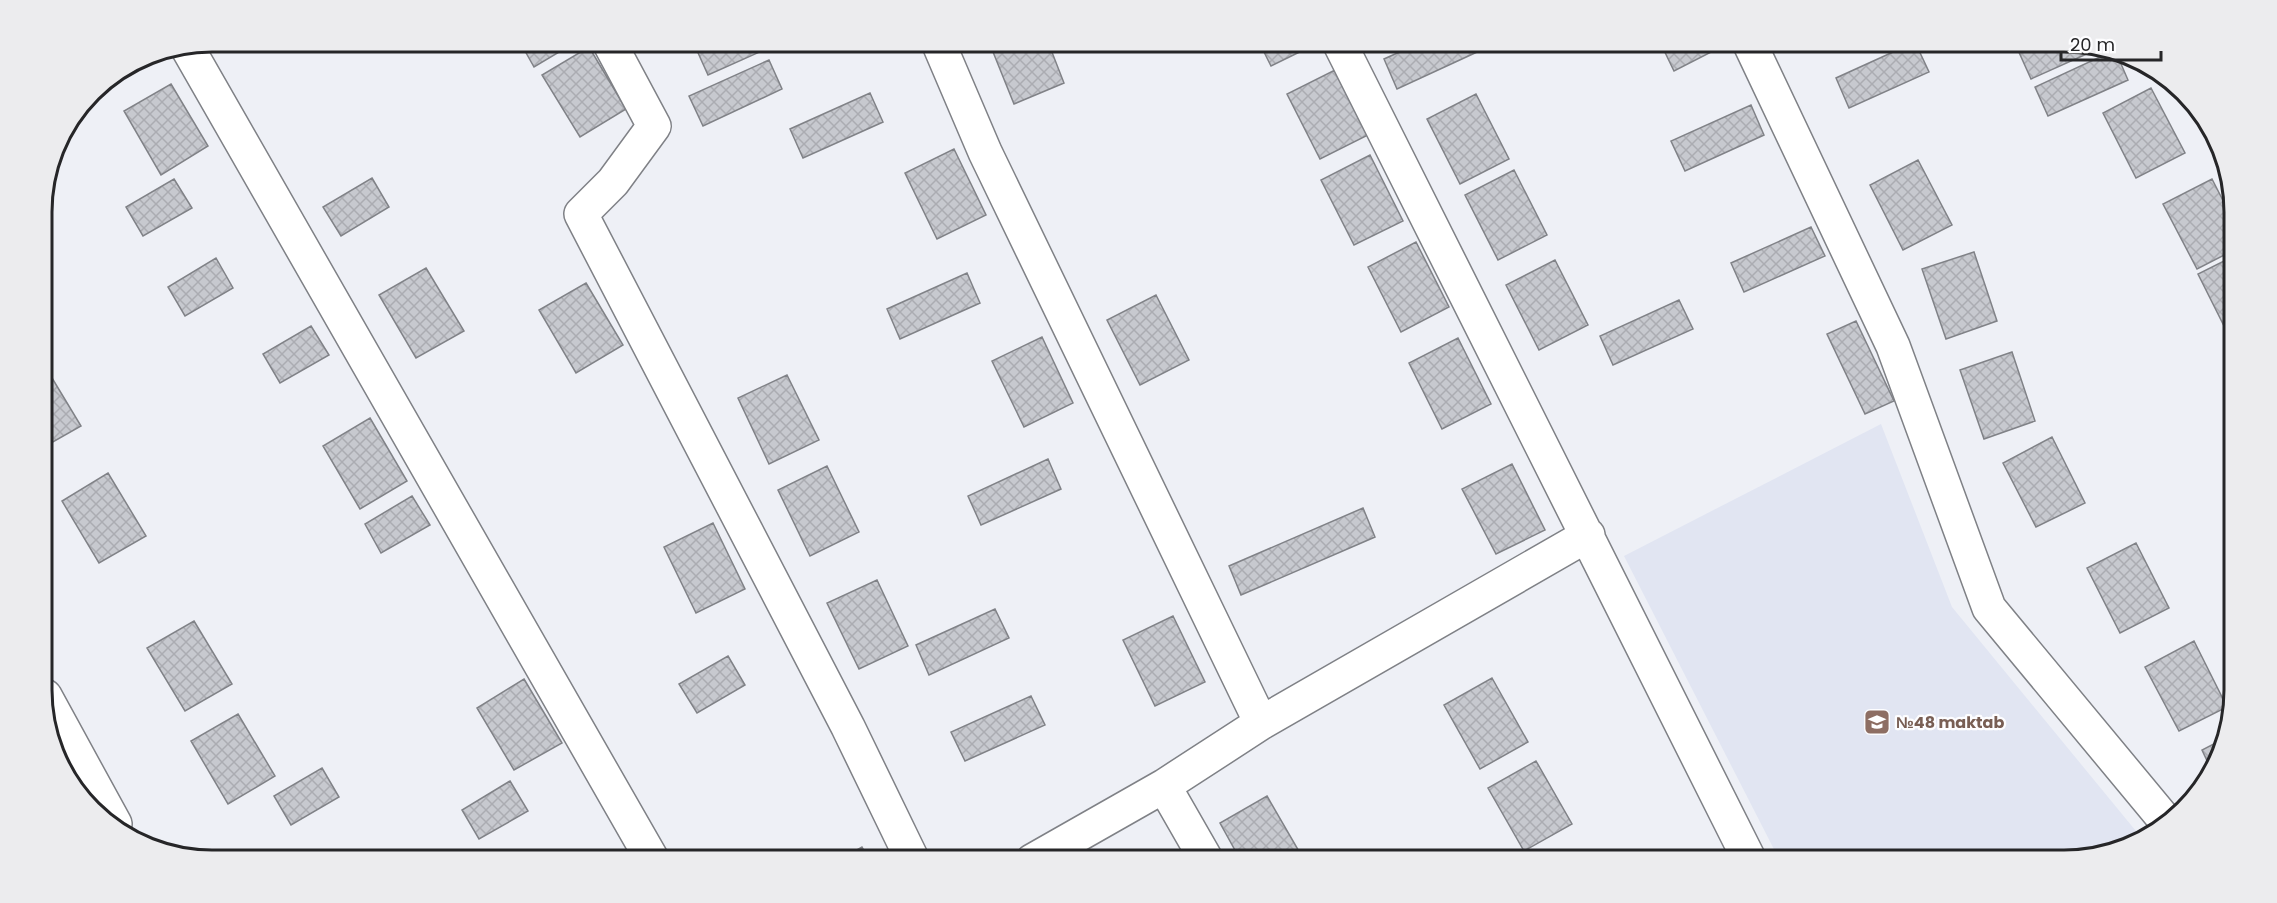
<svg xmlns="http://www.w3.org/2000/svg" width="2277" height="903" font-family="Poppins,sans-serif">
<style>
.built{fill:#e1e5f2}
.building{fill:url(#building-cross-hatch);stroke:#808287;stroke-width:1.5}
.lines{fill:none;stroke-linecap:round;stroke-linejoin:round}
.street-casing{stroke:#7f8186;stroke-width:36}
.street{stroke:#fff;stroke-width:33}
.labels{text-anchor:middle;stroke-width:4.5;stroke-linejoin:round;paint-order:stroke}
.education-label{font-size:16px;font-weight:bold;fill:#785e54;stroke:#fdfdff;text-anchor:start}
.rim{fill:none;stroke:#262628;stroke-width:3}
</style>
<defs>
<pattern id="building-cross-hatch" width="8" height="8" patternUnits="userSpaceOnUse" patternTransform="scale(1.5)"><rect width="8" height="8" fill="#c7c9cf"/><path d="M0 0l8 8M0 8l8-8" fill="none" stroke="#abacb2"/></pattern>
</defs>
<rect width="100%" height="100%" fill="#eef0f6"/>
<path class="built" d="M1881 424 1952 607 2140 836 2076 861H1780L1624 556Z"/>
<path class="building" d="M520 42H576L534 67Z
M703 42H782L708 75 695 46Z
M989 42H1048L1064 83 1014 104Z
M1259 42H1320L1271 66Z
M1422 42H1473L1477 52 1397 89 1384 59Z
M1660 42H1721L1723 46 1674 71Z
M1915 42 1929 72 1849 108 1836 78Z
M2035 42H2065L2100 48 2031 79 2018 50Z
M589 47 626 109 580 137 542 75Z
M2115 50 2128 80 2048 116 2035 87Z
M769 60 782 89 703 126 689 96Z
M1335 70 1368 135 1320 159 1287 94Z
M171 84 208 146 161 175 124 111Z
M2151 88 2185 153 2136 178 2103 113Z
M870 93 883 122 803 158 790 129Z
M1476 94 1509 159 1460 184 1427 119Z
M1751 105 1764 135 1685 171 1671 141Z
M954 149 986 215 937 239 905 173Z
M1370 155 1403 221 1354 245 1321 180Z
M1918 160 1952 225 1903 250 1870 185Z
M1514 170 1547 235 1498 260 1465 195Z
M372 178 389 207 341 236 323 207Z
M174 179 192 208 143 236 126 207Z
M2212 179 2234 222V250L2197 269 2163 204Z
M1811 227 1825 256 1744 292 1731 263Z
M1416 242 1449 307 1401 332 1368 267Z
M1974 252 1997 321 1946 339 1922 269Z
M2234 256V338L2231 340 2198 274Z
M216 258 233 288 185 316 168 287Z
M1555 260 1588 325 1539 350 1506 285Z
M426 268 464 331 416 358 379 295Z
M967 273 980 303 900 339 887 309Z
M586 283 623 345 576 373 539 310Z
M1156 295 1189 360 1140 385 1107 320Z
M1679 300 1693 329 1613 365 1600 336Z
M1856 321 1894 401 1865 414 1827 334Z
M311 326 329 355 280 383 263 354Z
M1042 337 1073 403 1024 427 992 361Z
M1458 338 1491 404 1442 429 1409 363Z
M2012 352 2035 421 1984 439 1960 370Z
M43 363 81 426 44 447Z
M787 375 819 440 769 464 738 398Z
M370 418 407 481 360 509 323 446Z
M2052 437 2085 503 2036 527 2003 463Z
M1048 459 1061 489 981 525 968 496Z
M1512 464 1545 530 1496 554 1462 489Z
M827 466 859 532 810 556 778 490Z
M108 473 146 536 99 563 62 501Z
M412 496 430 525 381 553 365 524Z
M1363 508 1375 537 1241 595 1229 566Z
M713 523 745 589 696 613 664 547Z
M2136 543 2169 608 2120 633 2087 568Z
M877 580 908 646 859 669 827 603Z
M995 609 1009 638 929 675 916 645Z
M1173 616 1205 682 1155 706 1123 640Z
M194 621 232 684 185 711 147 648Z
M2194 641 2227 707 2179 731 2145 667Z
M728 656 745 685 697 713 679 684Z
M1492 678 1528 742 1480 769 1444 705Z
M524 679 562 743 514 770 477 708Z
M1031 696 1045 725 965 761 951 732Z
M238 714 275 776 228 804 191 741Z
M2227 737 2226 746 2210 767 2202 750Z
M1536 761 1572 824 1524 851 1488 788Z
M322 768 339 797 291 825 274 796Z
M510 781 528 811 479 839 462 810Z
M1267 796 1304 860 1302 861H1241L1220 823Z
M862 847 870 861H837Z"/>
<g class="lines">
<defs>
<path id="street" d="M609 42 654 126 613 182 581 214 848 727 913 861
M938 42 985 152 1261 723
M1339 42 1750 861
M1749 42 1893 346 1989 608 2169 825
M187 47 653 861
M45 696 115 824
M1164 786 1207 861
M1032 861 1164 786 1261 723 1588 535"/>
</defs>
<use href="#street" class="street-casing"/>
<use href="#street" class="street"/>
</g>
<defs>
<symbol id="school-square" viewBox="-11 -11 22 22"><rect x="-9" y="-9" width="18" height="18" rx="4" fill="#8d6e63" stroke="#fdfdff"/><path d="M0-5L7-2L0 1L-7-2ZM-4 1L0 2.5L4 1V4Q0 6-4 4Z" fill="#fff"/></symbol>
</defs>
<g fill-rule="evenodd">
<use href="#school-square" x="1862" y="707" width="30" height="30"/>
</g>
<g class="labels">
<g class="education-label">
<text x="1896" y="728">№48 maktab</text>
</g>
</g>
<path d="M0 0H2277V903H0ZM212 52H2064A160 160 0 0 1 2224 212V690A160 160 0 0 1 2064 850H212A160 160 0 0 1 52 690V212A160 160 0 0 1 212 52Z" fill="#ececee" fill-rule="evenodd"/>
<path class="rim" d="M212 52H2064A160 160 0 0 1 2224 212V690A160 160 0 0 1 2064 850H212A160 160 0 0 1 52 690V212A160 160 0 0 1 212 52Z"/>
<path d="M2061 51v9h100v-9" fill="none" stroke="#262628" stroke-width="3"/>
<text x="2070" y="51" font-size="18" fill="#262628" stroke="#fdfdff" stroke-width="4.5" paint-order="stroke">20 m</text>
</svg>
